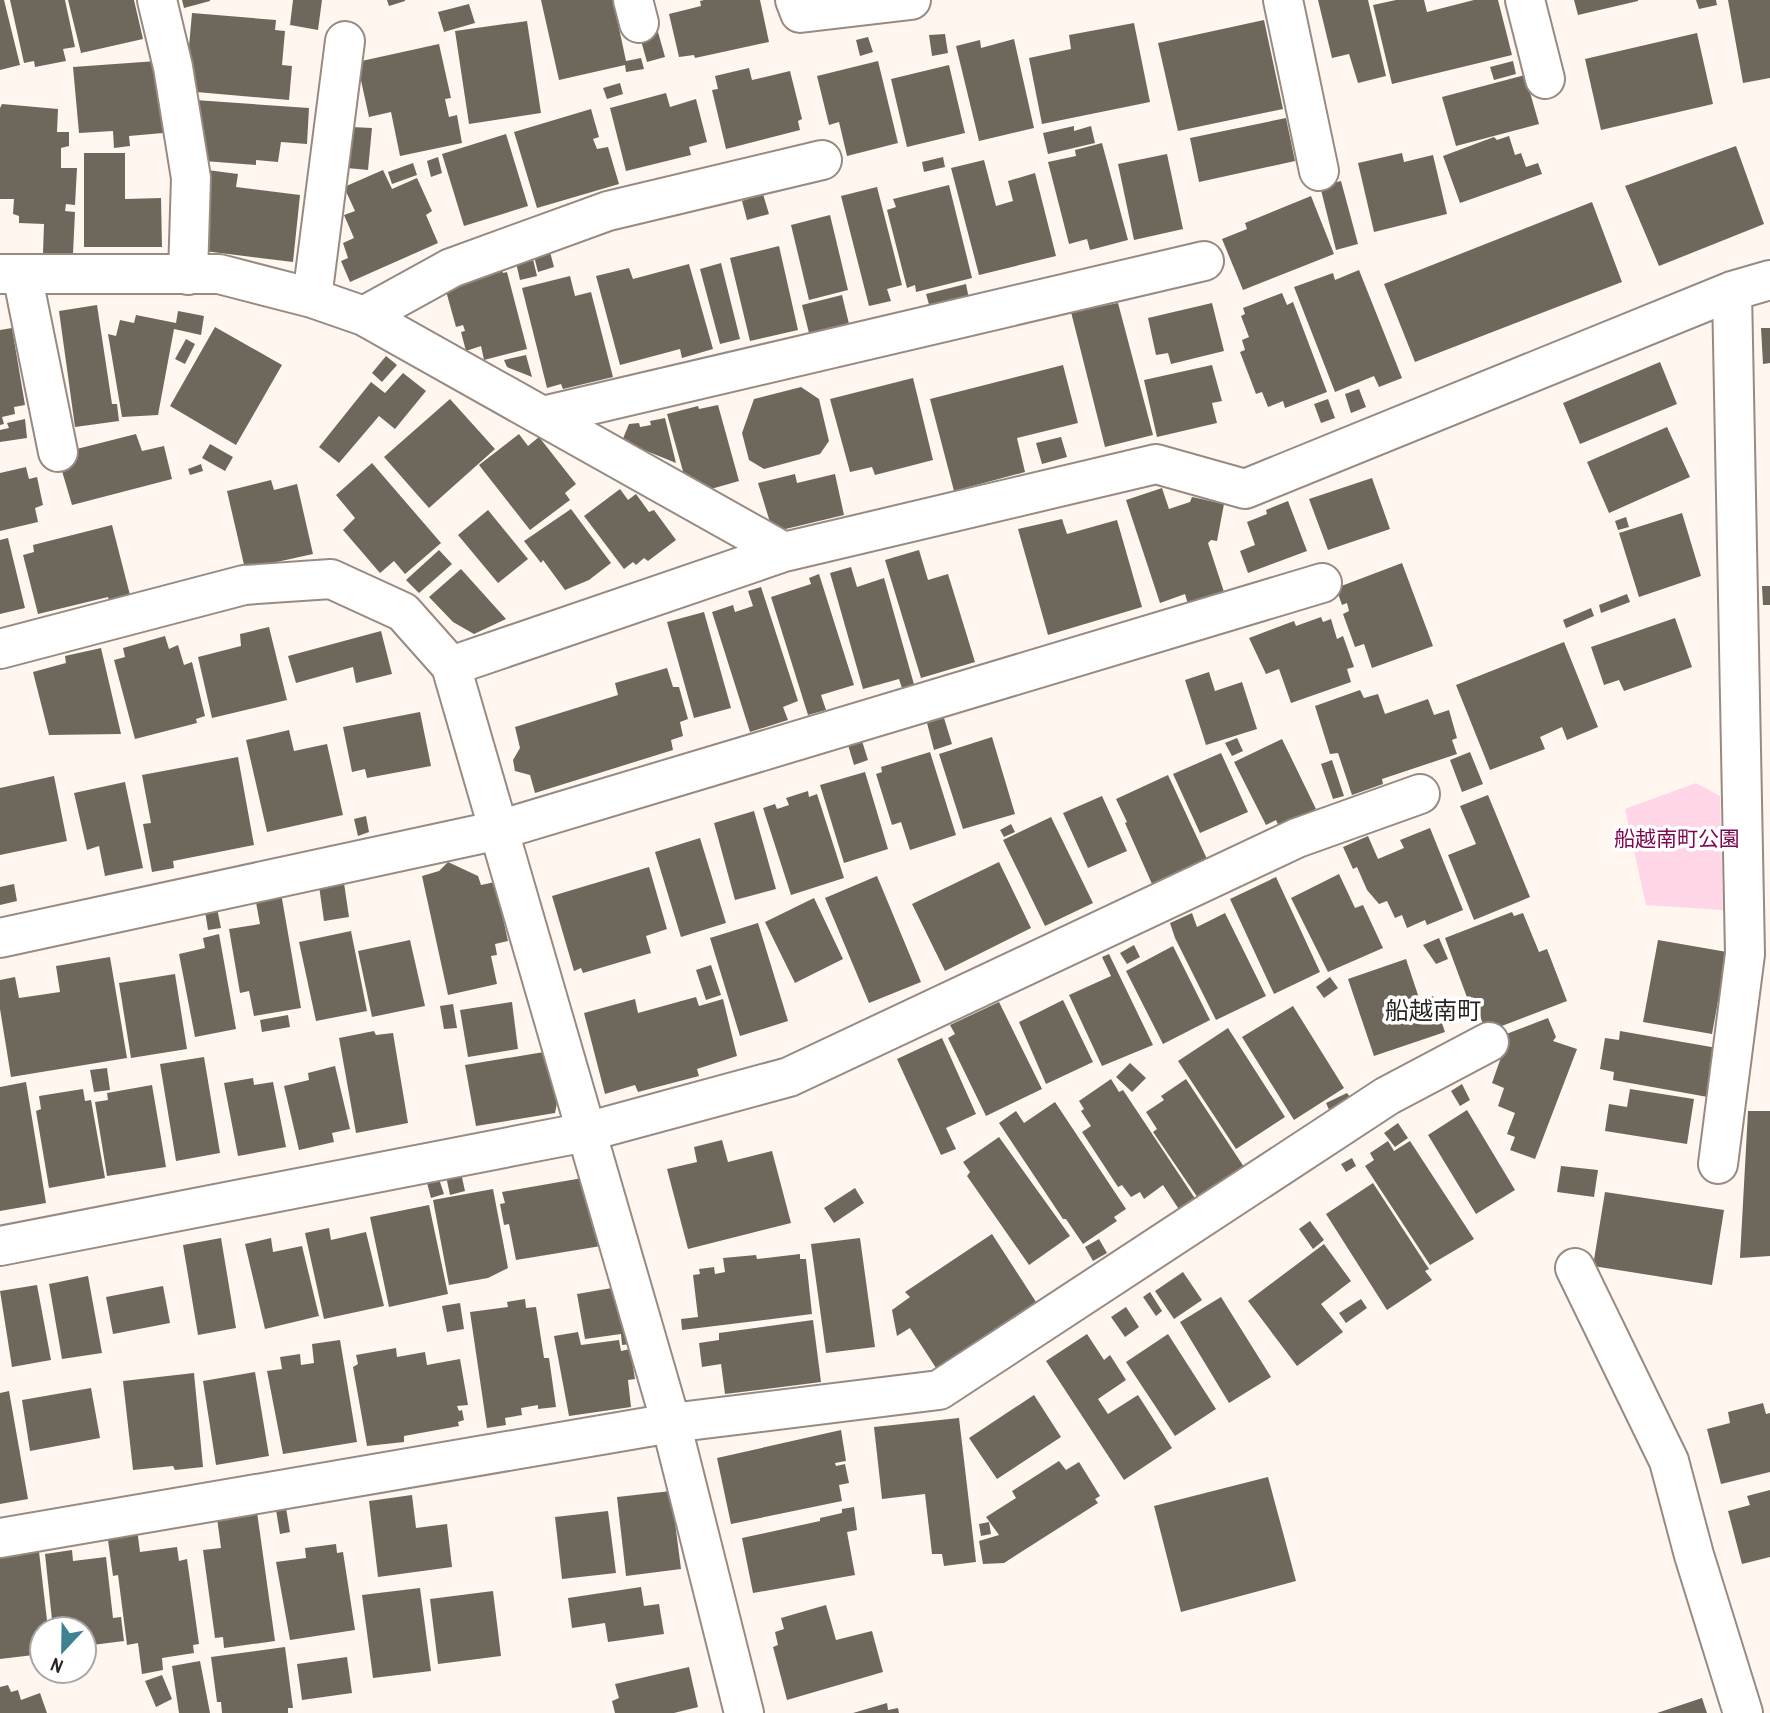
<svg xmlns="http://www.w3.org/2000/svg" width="1770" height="1713" font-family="'Archivo Narrow','Noto Sans JP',sans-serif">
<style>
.green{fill:#ffd6e7}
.building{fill:#6e685c}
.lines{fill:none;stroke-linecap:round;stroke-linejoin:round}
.street-casing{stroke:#978a81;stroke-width:42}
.street{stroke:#fff;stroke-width:38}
.labels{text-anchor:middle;stroke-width:7;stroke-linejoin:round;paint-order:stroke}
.park-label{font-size:21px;fill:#7f0651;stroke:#fff}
.quarter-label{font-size:24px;fill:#292421;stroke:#fff}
</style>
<rect width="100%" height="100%" fill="#fff6f0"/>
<path class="green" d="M1696 783 1720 796 1723 910 1646 905 1625 809Z"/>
<path class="building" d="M0 0H4L20 65 0 70Z
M10 0H65L75 47 63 49 66 61 35 67 34 61 24 63Z
M68 0H134L143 39 81 53Z
M182 0H210V1L184 8Z
M293 0H322L318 30 290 25Z
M387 0H405V1L389 6Z
M541 0H613L626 61 641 58 644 69 626 72 625 65 559 80Z
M704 0H760L769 42 695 58 694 55 679 57 669 14 701 6 700 1Z
M1318 0H1368L1386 76 1358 83 1349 54 1332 58Z
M1396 0H1424L1427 12 1474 0H1498L1512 55 1392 84 1373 5Z
M1574 0H1638V1L1578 15Z
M1696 0H1716L1717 5 1699 9Z
M1728 0H1770V78L1743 83Z
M469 4 475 23 444 32 438 12Z
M192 13 276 20 275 30 285 31 282 65 292 66 289 100 185 91Z
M1264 20 1283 109 1178 131 1158 43Z
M527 21 541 113 469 124 455 31Z
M1134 23 1150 102 1042 124 1029 58 1071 49 1069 35Z
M658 32 665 57 647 62 640 37Z
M1697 33 1713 104 1601 130 1585 59Z
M945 34 948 53 932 56 929 35Z
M868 37 873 52 860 56 856 40Z
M1014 39 1034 128 979 141 956 46 980 40 981 48Z
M439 44 451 98 445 99 449 117 457 115 462 143 400 156 391 112 369 117 357 62Z
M157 61 163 133 129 136 130 146 114 148 113 131 79 133 73 67Z
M878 61 898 143 847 156 839 122 829 125 817 76Z
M1513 61 1516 74 1494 80 1490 67Z
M949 65 965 133 907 147 891 79Z
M749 68 752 80 790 71 802 119 798 121 800 130 726 149 712 90 718 89 715 76Z
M1525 75 1539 124 1456 146 1442 97Z
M620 83 623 94 607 99 603 88Z
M666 93 670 107 696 99 707 142 689 147 691 155 626 171 610 108Z
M195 100 309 108 307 144 281 142 278 162 256 160V165L191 160Z
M2 104 58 109 57 132H69V146L61 148V168H77L75 205 66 204 65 211 75 212 73 254 43 253 44 224 19 223V216L13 214 14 199H0V108Z
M591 109 599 137 593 139 597 149 608 147 619 184 537 208 514 132Z
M1286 118 1295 161 1199 182 1190 138Z
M1074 126V131L1091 126 1095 143 1048 154 1043 133Z
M351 127 372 128 368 170 347 168Z
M506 134 528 206 464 226 442 154Z
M1509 136 1515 155 1521 153 1526 167 1538 163 1542 174 1460 203 1443 156 1494 137 1497 140Z
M1102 143 1128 240 1090 250 1087 239 1069 244 1048 162 1076 156 1075 150Z
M1736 146 1764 224 1659 266 1625 186Z
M84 153H125V199L161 198 162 247H84Z
M1402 153 1404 162 1433 155 1447 214 1374 232 1358 163Z
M1167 154 1183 229 1134 240 1118 164Z
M438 157 442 173 431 177 427 161Z
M943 157 945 167 924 172 922 162Z
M984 160 996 206 1013 201 1008 181 1035 173 1056 256 979 275 951 168Z
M413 163 417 175 392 184 388 172Z
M207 170 238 174 236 187 300 195 293 262 204 251 210 202 203 201Z
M383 170 392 189 417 178 432 211 426 215 438 243 350 282 341 261 348 258 343 243 354 238 344 215 355 211 344 187Z
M1341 181 1358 244 1336 250 1320 186Z
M949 185 972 278 916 292 915 285 907 288 887 210 896 207 893 199Z
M877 187 902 285 887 289 891 301 869 306 841 196Z
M763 194 769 214 747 220 742 201Z
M1311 196 1334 254 1243 290 1222 239 1247 229 1245 223Z
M1592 202 1622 282 1415 362 1384 284Z
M830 215 848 290 809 300 791 225Z
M779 246 798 330 750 341 730 258Z
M531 251 537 276 520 280 514 254Z
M550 252 554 267 538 272 534 256Z
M500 263 503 273 507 272 527 349 484 360 481 346 466 351 461 332 465 331 463 325 456 327 446 291 457 288 456 285Z
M721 263 740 339 720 344 700 269Z
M689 264 713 349 682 358 680 349 620 365 596 276 629 268 633 279Z
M1359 270 1402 378 1379 387 1374 376 1335 392 1294 287 1333 273 1335 280Z
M570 276 575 296 591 292 613 377 563 389 561 384 547 388 522 288Z
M966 284 969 299 930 308 926 294Z
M1282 293 1287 305 1293 302 1327 392 1285 408 1283 401 1268 407 1262 392 1256 394 1240 352 1245 350 1242 340 1249 337 1241 316 1245 314 1243 308Z
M842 295 850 328 810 337 802 305Z
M1118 303 1153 435 1105 447 1071 312Z
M1212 303 1224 351 1171 364 1168 353 1156 355 1148 318Z
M97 305 112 404H117L119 421 75 427 59 311Z
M178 311 204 316 201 335 174 329 158 415 122 417 108 334 116 336 120 320 134 323 136 315 176 323Z
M215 327 282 365 236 445 170 406Z
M12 328 25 405 14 407 15 414 2 417 4 424 0 425V330Z
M1761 328H1770V363L1763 364Z
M186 339 195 344 185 364 175 359Z
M526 355 532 377 507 367 504 360Z
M386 356 397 365 382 382 372 373Z
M1660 362 1677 404 1580 444 1563 403Z
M1063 365 1078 423 1017 438 1025 472 954 491 930 399Z
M1212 365 1222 401 1212 403 1217 423 1157 437 1144 380Z
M403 373 426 391 395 429 379 416 339 463 319 447 371 382 385 393Z
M913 378 933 460 875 475 872 467 850 472 830 399Z
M801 387 819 399 829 441 820 454 764 469 749 460 742 433 754 399Z
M1359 389 1366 407 1351 413 1345 394Z
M450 399 495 449 429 508 384 457Z
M1328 399 1335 418 1321 423 1314 404Z
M718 405 739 481 704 491 686 482 667 414 698 406 699 409Z
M665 418 676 463 622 441 629 424 639 423 640 427 651 425 650 421Z
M25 419 27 438 0 442V430L9 428 7 423Z
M1667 427 1690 477 1609 513 1587 462Z
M136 434 142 451 164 446 172 479 72 505 57 454Z
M519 434 528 446 539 437 576 484 565 493 570 500 530 530 479 465Z
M1061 437 1067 457 1042 464 1036 443Z
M210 444 233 457 225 471 202 458Z
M372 463 441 543 405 574 394 561 380 573 343 530 355 518 336 495Z
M201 464 203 471 190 475 188 469Z
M26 467 29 479 37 477 43 505 35 508 38 522 0 531V473Z
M795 474 797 483 835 474 844 515 773 532 758 483Z
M1372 478 1390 529 1328 550 1309 499Z
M271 480 274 490 297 484 313 554 245 569 227 491Z
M1162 488 1169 509 1190 502 1192 497 1224 504 1217 541 1211 540 1208 543 1224 592 1188 604 1185 594 1160 603 1126 500Z
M620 489 628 500 636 494 649 512 654 510 676 540 648 561 644 558 636 565 633 562 624 569 584 516Z
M1288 501 1307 551 1248 573 1240 551 1255 545 1247 522 1267 514 1266 510Z
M571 509 611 563 589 580 565 590 543 560 541 563 524 541Z
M488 510 528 559 498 583 458 535Z
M1682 513 1701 576 1639 597 1619 533Z
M1626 517 1629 527 1618 530 1615 521Z
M1062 519 1067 534 1117 520 1142 607 1048 635 1018 529Z
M112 525 130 595 109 601 108 597 38 614 23 555 34 552 33 545Z
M8 538 25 608 0 614V540Z
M439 550 452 564 419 593 406 580Z
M919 550 928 580 948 574 975 662 921 678 885 560Z
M1402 563 1433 646 1372 668 1364 644 1355 647 1343 614 1349 611 1347 603 1342 605 1336 588Z
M851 567 857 587 884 578 915 688 903 691 899 679 863 689 830 573Z
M461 569 506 619 474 634 453 622 429 597Z
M819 574 854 685 821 695 826 710 808 715 771 597 811 584 809 578Z
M1762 586H1770V605H1763Z
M761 587 798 701 783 707 788 720 750 732 712 612 733 605 735 612 753 606 748 591Z
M1627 594 1630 602 1601 613 1599 605Z
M1591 608 1594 616 1566 628 1563 620Z
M704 612 731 708 694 718 667 622Z
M1321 617 1323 622 1331 619 1337 639 1343 636 1354 667 1347 669 1351 682 1291 703 1279 669 1266 674 1249 638 1294 621 1296 626Z
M1675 618 1692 667 1624 691 1619 680 1604 685 1591 647Z
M269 627 287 700 212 718 198 657 241 646 240 634Z
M381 631 392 674 356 683 353 667 296 683 288 656Z
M165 636 169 649 178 645 184 665 192 662 205 716 196 719 197 723 135 739 114 660 125 657 123 648Z
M1564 642 1598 727 1567 740 1562 727 1540 737 1545 749 1490 770 1456 685Z
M101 648 121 734 49 735 33 672 66 663 65 656Z
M667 668 673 687H679L688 719 680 722 683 736 671 740 673 750 535 793 530 775 515 771 513 760 520 748 515 727 618 695 615 683Z
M1209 672 1215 691 1242 682 1257 729 1206 745 1185 680Z
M1360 690 1364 698 1378 694 1385 714 1428 699 1434 715 1449 710 1457 738 1452 740 1457 754 1382 779 1383 784 1352 795 1338 753 1330 754 1315 706Z
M420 712 431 766 367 778 365 769 352 772 343 727Z
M944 718 952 744 934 750 927 723Z
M289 730 294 751 327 744 343 815 267 832 246 740Z
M992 737 1015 814 963 829 939 754Z
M1237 738 1243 751 1232 756 1225 743Z
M1282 739 1316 809 1279 827 1276 820 1266 825 1234 762Z
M862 741 868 760 854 765 848 745Z
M930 752 956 835 910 850 901 822 892 825 876 774 882 772 881 767Z
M1470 752 1483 784 1462 792 1450 760Z
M1221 753 1248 812 1200 833 1173 774Z
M238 757 254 845 173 861 174 868 152 872 143 824 151 823 142 775Z
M1332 760 1344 796 1333 799 1321 764Z
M865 772 888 849 844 863 820 785Z
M1168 775 1207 859 1152 884 1125 823 1127 822 1116 799Z
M54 776 67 841 0 855V788Z
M125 782 143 868 105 876 99 846 87 850 74 793Z
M808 791 809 797 817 794 844 878 791 895 763 808 775 804 777 809 789 805 786 798Z
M1488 795 1530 897 1474 920 1448 855 1476 844 1460 806Z
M1102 796 1127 851 1088 868 1063 813Z
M754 811 776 889 735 900 714 823Z
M366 816 369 832 358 836 354 819Z
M1051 817 1093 903 1045 926 1003 840Z
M1011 824 1015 832 1004 837 1000 830Z
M1430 828 1463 910 1427 925 1425 920 1407 928 1402 915 1395 918 1387 901 1379 904 1367 890 1357 867 1353 869 1343 847 1368 836 1378 859 1404 848 1400 840Z
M700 838 726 923 681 937 655 852Z
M448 862 478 876 481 885 495 882 508 941 495 944 497 955 491 956 497 984 448 995 422 876 439 871Z
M999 862 1031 928 945 971 912 904Z
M649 867 667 929 646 936 651 953 583 973 581 968 574 971 552 896Z
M1339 874 1355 908 1363 905 1383 948 1328 972 1291 898Z
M343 876 349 917 324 921 318 879Z
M877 876 921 982 869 1003 825 898Z
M1276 877 1320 972 1274 994 1230 899Z
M14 884 17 901 0 905V887Z
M281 893 301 1008 254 1016 249 991 240 993 229 929 260 924 255 897Z
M814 898 843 959 795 983 765 922Z
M217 908 221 928 208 930 205 911Z
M1512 912 1514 916 1523 913 1539 952 1547 949 1567 1001 1486 1032 1473 997 1468 1000 1445 938Z
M1192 913 1197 927 1225 913 1266 996 1216 1020 1175 938 1170 923Z
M758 923 788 1021 740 1036 710 938Z
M351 931 367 1011 316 1021 299 942Z
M219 934 236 1029 195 1037 179 954 205 948 203 938Z
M1439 938 1448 959 1436 964 1423 945Z
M410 940 425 1006 372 1017 358 951Z
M1658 940 1727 952 1712 1034 1643 1022Z
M1134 945 1140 957 1127 964 1120 953Z
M1173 946 1210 1020 1163 1044 1126 971Z
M1109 954 1153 1045 1102 1066 1069 995 1111 976 1102 957Z
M110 957 127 1058 11 1077 0 1009V980L15 977 19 998 60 992 56 966Z
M1406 959 1420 1001 1433 996 1445 1032 1374 1056 1348 979Z
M711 965 721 995 706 1000 696 970Z
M175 974 187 1049 131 1058 119 983Z
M1330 977 1338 988 1324 998 1316 987Z
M696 997 699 1006 723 999 737 1056 697 1069 699 1076 638 1092 635 1085 605 1094 584 1013 635 999 638 1013Z
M1063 1000 1093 1062 1046 1084 1019 1022Z
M512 1002 518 1049 468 1057 460 1010Z
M999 1002 1042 1089 986 1116 948 1038 955 1034 950 1025Z
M453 1004 457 1028 444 1029 440 1006Z
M1293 1006 1344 1088 1294 1120 1242 1037Z
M288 1015 290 1027 262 1032 260 1020Z
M1548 1018 1556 1037 1553 1041 1577 1049 1535 1159 1510 1150 1515 1137 1507 1134 1515 1113 1498 1106 1504 1088 1492 1083 1505 1046 1501 1036Z
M1228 1028 1285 1117 1236 1149 1178 1061Z
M374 1031 376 1035 393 1033 408 1123 356 1133 339 1038Z
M1620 1031 1717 1048 1708 1097 1613 1080 1614 1072 1600 1069 1605 1038 1619 1040Z
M942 1038 976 1114 946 1128 956 1149 941 1155 897 1059Z
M544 1052 557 1103 555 1113 476 1126 465 1065Z
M204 1057 220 1153 176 1161 160 1064Z
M1130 1063 1146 1078 1132 1092 1116 1077Z
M335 1066 350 1129 332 1133 334 1142 299 1150 284 1086 309 1080 308 1073Z
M107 1068 110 1090 94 1092 90 1070Z
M253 1078 254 1085 273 1082 286 1147 238 1156 224 1083Z
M1111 1079 1119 1092 1123 1090 1198 1203 1182 1214 1163 1185 1144 1199 1140 1192 1131 1197 1122 1185 1118 1187 1082 1132 1091 1126 1081 1111 1084 1109 1079 1101Z
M1186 1079 1246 1170 1200 1201 1153 1132 1157 1129 1146 1112 1164 1100 1161 1096Z
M26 1082 46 1203 0 1211V1087Z
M1462 1084 1470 1100 1460 1106 1451 1091Z
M152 1085 166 1167 107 1176 95 1102 108 1100 107 1093Z
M83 1089 85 1101 91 1100 105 1178 49 1188 36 1111 41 1109 39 1096Z
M1630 1089 1694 1099 1687 1144 1605 1131 1609 1104 1627 1107Z
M1347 1093 1352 1100 1330 1112 1326 1103Z
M1055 1102 1126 1209 1114 1217 1117 1221 1083 1244 1066 1219H1063L999 1123 1016 1111 1024 1123Z
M1467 1110 1515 1190 1476 1214 1428 1135Z
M1748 1111H1770V1256L1740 1258Z
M1398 1123 1408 1138 1395 1147 1384 1133Z
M999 1137 1070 1236 1029 1265 967 1176 970 1172 963 1162Z
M722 1140 728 1162 772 1151 791 1223 688 1249 667 1169 697 1162 694 1147Z
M1388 1141 1394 1151 1410 1141 1474 1239 1430 1265 1365 1166 1374 1160 1370 1153Z
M1352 1158 1356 1166 1346 1172 1341 1164Z
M1561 1166 1598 1170 1594 1197 1557 1192Z
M461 1173 465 1191 450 1195 446 1176Z
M438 1176 444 1194 431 1198 426 1179Z
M588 1177 601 1246 516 1260 509 1224 504 1225 500 1204 505 1203 502 1192Z
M1373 1183 1429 1269 1425 1271 1432 1280 1387 1310 1326 1214Z
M855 1188 864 1203 834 1223 824 1208Z
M493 1189 508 1268 488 1278 449 1285 433 1200Z
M1605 1192 1724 1210 1712 1285 1593 1266Z
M429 1205 448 1294 389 1307 370 1217Z
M1310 1221 1324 1240 1313 1249 1299 1229Z
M329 1228 331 1240 366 1232 384 1306 324 1319 305 1233Z
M992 1234 1038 1305 938 1371 910 1328 897 1336 892 1310 910 1297 905 1292Z
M221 1238 236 1328 198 1335 183 1245Z
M271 1238 273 1252 302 1246 319 1316 265 1329 245 1244Z
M860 1238 875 1347 826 1353 811 1244Z
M1099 1239 1107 1253 1093 1261 1085 1247Z
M1324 1244 1351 1281 1321 1304 1343 1332 1297 1366 1248 1301Z
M800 1254V1259H806L812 1314 682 1330 681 1319 698 1317 693 1275 700 1274 699 1269 714 1267 715 1274 725 1272 723 1258 756 1255 757 1259Z
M1183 1272 1202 1300 1174 1319 1155 1291Z
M88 1276 102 1353 62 1359 49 1284Z
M37 1285 51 1360 12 1367 0 1291Z
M163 1286 170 1323 113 1334 106 1297Z
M618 1287 624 1332 629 1331 631 1344 622 1345 621 1334 585 1339 577 1294Z
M1150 1292 1162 1311 1156 1316 1143 1297Z
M1221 1297 1271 1377 1229 1403 1180 1322Z
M525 1299 526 1308 536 1307 544 1358H549L556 1407 538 1409V1405L521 1408 522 1415 505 1418 506 1425 487 1428 470 1312 508 1307 507 1302Z
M1361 1299 1367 1308 1346 1323 1339 1313Z
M460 1303 464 1329 447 1332 442 1306Z
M1126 1307 1139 1327 1125 1337 1111 1317Z
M813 1320 821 1382 725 1394 721 1364 702 1367 699 1343 719 1340V1333Z
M578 1332 581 1345 619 1340 621 1351 630 1349 635 1379 628 1380 631 1407 569 1416 554 1336Z
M1087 1334 1104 1360 1110 1355 1126 1380 1098 1399 1108 1414 1138 1395 1172 1448 1124 1480 1046 1361Z
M1168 1334 1216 1409 1175 1436 1126 1362Z
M340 1340 357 1442 283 1454 267 1371 282 1369 280 1357 300 1354 301 1365 314 1363 312 1344Z
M396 1348 397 1357 425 1352 427 1365 460 1359 468 1405 457 1406 459 1411 462 1410 464 1420 458 1422 459 1426 404 1436V1442L367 1446 353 1367 358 1364 356 1355Z
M255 1372 269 1456 216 1465 203 1381Z
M194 1373 203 1467 175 1470 173 1466 133 1470 123 1381Z
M91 1388 100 1438 30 1451 22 1400Z
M9 1391 28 1499 0 1504V1393Z
M1034 1395 1061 1437 997 1479 969 1438Z
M1763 1403 1766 1414 1770 1413V1472L1721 1484 1707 1429 1730 1423 1728 1412Z
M959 1418 976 1562 944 1566 942 1554H932L925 1494 882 1499 874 1427Z
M841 1430 846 1461 835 1463 836 1466 845 1464 849 1483 839 1485 842 1501 731 1524 717 1458Z
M1059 1461 1066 1470 1079 1462 1100 1496 1095 1499 1098 1503 1004 1563 983 1564 979 1541 999 1535 986 1517 1016 1498 1012 1491Z
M1268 1477 1296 1581 1181 1612 1154 1506Z
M1770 1490V1557L1742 1564 1728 1511 1750 1505 1747 1496Z
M671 1491 681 1569 626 1576 617 1497Z
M412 1495 416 1528 447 1524 452 1567 378 1577 369 1501Z
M285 1502 290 1532 280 1534 275 1504Z
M854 1507 857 1530 847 1532 855 1575 753 1593 742 1538 820 1521V1518L842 1513V1509Z
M608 1511 616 1573 562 1579 555 1517Z
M257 1512 275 1641 224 1648 223 1637 215 1638 203 1550 221 1548 217 1518Z
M989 1522 991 1534 981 1536 979 1524Z
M137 1529 140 1552 177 1547 179 1561 187 1559 199 1644 193 1645 194 1653 162 1658 163 1670 142 1674 138 1643 127 1645 118 1575 113 1576 107 1533Z
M38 1543 48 1629H42V1654L0 1659V1553Z
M336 1544 337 1553 343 1552 355 1630 290 1640 276 1562 306 1558 305 1548Z
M72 1550 73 1561 106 1557 113 1618 121 1617 124 1641 84 1646V1629H53L45 1554Z
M641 1587 644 1606 659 1604 664 1634 608 1642 605 1623 572 1628 568 1598Z
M420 1588 431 1671 373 1678 362 1595Z
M493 1591 501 1656 438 1664 430 1599Z
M826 1605 836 1640 872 1631 883 1672 787 1700 773 1647 778 1645 775 1632 784 1629 781 1618Z
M285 1647 293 1708H288V1713H222L221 1702H217L211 1657Z
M347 1657 352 1693 302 1700 297 1664Z
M200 1661 210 1713H179L172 1666Z
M689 1667 698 1707 674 1713H615L612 1701 619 1698 615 1684Z
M162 1675 172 1699 156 1707 145 1681Z
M8 1685 11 1692 18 1690 21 1700 40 1693 47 1713H0V1687Z
M1702 1698 1707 1713H1657Z
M887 1703 888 1710 898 1708 899 1713H853Z"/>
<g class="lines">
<defs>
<path id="street" d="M157 0 173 67 191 178 188 275
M633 0 639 23
M795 0 800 13 911 0
M1283 0 1319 171
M1525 0 1545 79
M0 274H219L312 298 364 316 784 552
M22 274 58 452
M312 298 345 41
M364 316 451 268 608 211 822 160
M543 416 1204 261
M0 649 244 585 331 579 403 612 451 666 671 1423 744 1713
M451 666 784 552 1156 464 1245 489 1732 291 1770 280
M0 938 499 830 1322 583
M1718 1164 1745 954 1732 291
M0 1246 586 1132 789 1077 1297 838 1420 794
M1575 1268 1669 1461 1694 1555 1743 1713
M0 1538 671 1423 939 1390 1387 1096 1489 1042"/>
</defs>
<use href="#street" class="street-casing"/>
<use href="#street" class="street"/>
</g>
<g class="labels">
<g class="park-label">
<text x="1677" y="846">船越南町公園</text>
</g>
<g class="quarter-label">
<text x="1433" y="1019">船越南町</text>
</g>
</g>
<g transform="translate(63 1650) rotate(202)"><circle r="33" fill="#ffffff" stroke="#a9a7a6" stroke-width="2"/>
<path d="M0-5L12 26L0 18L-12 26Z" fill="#3e8191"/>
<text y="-10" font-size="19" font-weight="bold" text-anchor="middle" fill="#292421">N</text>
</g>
</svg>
